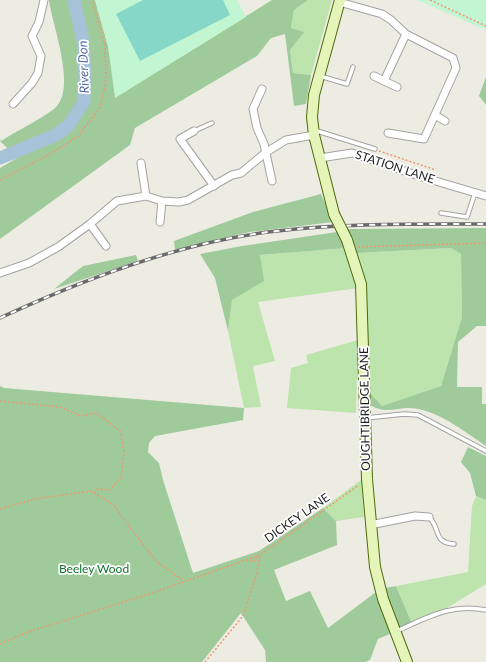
<svg xmlns="http://www.w3.org/2000/svg" width="486" height="662" font-family="Lato,sans-serif">
<style>
.grass{fill:#bce4ac}
.forest{fill:#9fca9a}
.park{fill:#c2f5d1}
.pitch{fill:#86d7c8}
.lines{fill:none;stroke-linecap:round;stroke-linejoin:round}
.river{stroke:#a6c2d8;stroke-width:13}
.lane-casing{stroke:#a3a3a3;stroke-width:5.5}
.street-casing{stroke:#a3a3a3;stroke-width:9}
.secondary-casing{stroke:#4d6b0c;stroke-width:12}
.path{stroke:#ef9871;stroke-width:1.5;stroke-dasharray:2 2;stroke-linecap:butt}
.lane{stroke:#fff;stroke-width:3.5}
.street{stroke:#fff;stroke-width:7}
.secondary{stroke:#e5f4b9;stroke-width:10}
.rail-casing{stroke:#6a6a6a;stroke-width:3.5}
.rail{stroke:#fff;stroke-width:2;stroke-dasharray:6;stroke-linecap:butt}
.secondary-bridge-casing{stroke:#4d6b0c;stroke-width:12;stroke-linecap:butt}
.secondary-bridge{stroke:#e5f4b9;stroke-width:10}
.labels{text-anchor:middle;stroke-width:3.5;stroke-linejoin:round;paint-order:stroke}
.street-label{font-size:12px;fill:#1c1c1c;stroke:#fff}
.park-label{font-size:12px;fill:#13722e;stroke:#fff}
.water-label{font-size:13px;font-style:italic;fill:#5069a5;stroke:#fff}
</style>
<rect width="100%" height="100%" fill="#edece3"/>
<path class="grass" d="M308 0H332L311 75 293 73 290 50 303 32 291 28 294 10Z
M347 248 358 288 258 302 275 361 253 366 261 407 244 408 228 331 232 300 263 281 260 255Z
M451 248 461 254 462 317 441 386 382 406 368 391 356 253Z
M358 340 356 413 287 408 291 368 308 363 306 355Z
M361 480 364 517 336 521 323 508Z
M476 496 486 500V584L442 611 412 624 396 586 468 572 472 506Z"/>
<path class="forest" d="M49 0H95L108 46 116 97 272 0H308L294 10 291 28 304 32 290 50 293 73 311 75 306 104 294 106 285 34 271 38 257 56 135 128 130 145 0 239V168L17 158 0 141V139L1 141C18 130 38 121 54 109 78 90 52 25 49 0Z
M486 77V105L479 96Z
M321 194 333 222 249 232 175 250 174 241 253 212Z
M486 228V326H477L458 342 457 387H482V404H486V446C465 432 443 414 418 409 400 405 388 416 370 405L368 391 382 406 441 386 462 317 461 254 451 248 356 253 347 229Z
M337 232 347 248 260 255 264 281 232 300 228 331 215 278 200 254 242 246Z
M136 255 138 261 54 289 83 266Z
M0 386 4 388 244 408 243 420 155 436 149 443 148 452 159 463 163 480 193 573 259 551 323 508 336 521 337 545 274 570 286 601 310 591 328 628 380 589 396 586 412 624 378 639 370 660 365 662H266L265 650 241 613 202 662H0Z
M468 447 486 456V500L476 496 470 473 461 462Z"/>
<path class="park" d="M95 0H237L246 17 115 98 108 46Z
M417 0H486V30Z"/>
<path class="pitch" d="M143 0H223L230 15 140 61 116 14Z"/>
<g class="lines">
<path class="river" d="M0 158 56 135 68 126 84 102 85 74 83 40 74 0"/>
<defs>
<path id="lane" d="M320 76 347 84 353 67
M314 130 375 149
M194 131 212 123
M441 213 467 217 475 193
M366 418 404 414 418 415 486 451
M429 517C441 529 433 543 454 544
M397 631C428 617 452 603 486 610"/>
<path id="street" d="M339 2 382 14 391 20 406 34 453 58 456 68 424 139 388 133
M374 76 384 81 406 34
M384 81 397 87
M262 89 253 109 257 128 264 144 272 181
M13 104 32 83 38 73 41 56 32 36 39 22 44 0
M435 115 445 121
M194 131 180 139 214 186
M320 158 352 153 422 177 486 196
M141 163 146 196
M160 222 162 201
M90 224 106 246
M0 273 29 263 58 247 90 224 117 201 146 196 162 201 179 202 188 200 232 175 241 173 265 153 286 140 314 135
M370 525 415 516 429 517"/>
<path id="secondary" d="M334 214 314 135 312 117 314 95 340 0
M347 240 361 284 367 479 375 567 383 599 407 662"/>
</defs>
<use href="#lane" class="lane-casing"/>
<use href="#street" class="street-casing"/>
<use href="#secondary" class="secondary-casing"/>
<path class="path" d="M430 0 486 26
M379 151 436 170
M0 180 47 156 78 136 100 108 106 81 105 45 92 0
M358 247 486 243
M0 401 60 407 81 416 97 413 121 432 124 454 121 478 109 490 98 489 94 493
M0 509 34 499 91 491 115 506 124 520 157 562 184 581
M246 560 253 562 257 557
M0 644 28 632 149 594 260 555 359 485
M205 662 243 616 257 573 260 555"/>
<use href="#lane" class="lane"/>
<use href="#street" class="street"/>
<use href="#secondary" class="secondary"/>
<defs>
<path id="rail" d="M0 318C84 279 184 241 277 231 346 223 416 224 486 224"/>
</defs>
<use href="#rail" class="rail-casing"/>
<use href="#rail" class="rail"/>
<defs>
<path id="secondary-bridge" d="M334 214 347 240"/>
</defs>
<use href="#secondary-bridge" class="secondary-bridge-casing"/>
<use href="#secondary-bridge" class="secondary-bridge"/>
</g>
<g class="labels">
<g class="street-label">
<text transform="translate(395 167) rotate(18)" y="4">STATION LANE</text>
<text transform="translate(365 409) rotate(-91)" y="4">OUGHTIBRIDGE LANE</text>
<text transform="translate(297 518) rotate(-35)" y="4">DICKEY LANE</text>
</g>
<g class="park-label">
<text x="94" y="573">Beeley Wood</text>
</g>
<g class="water-label">
<text transform="translate(83 67) rotate(-92)" y="5">River Don</text>
</g>
</g>
</svg>
